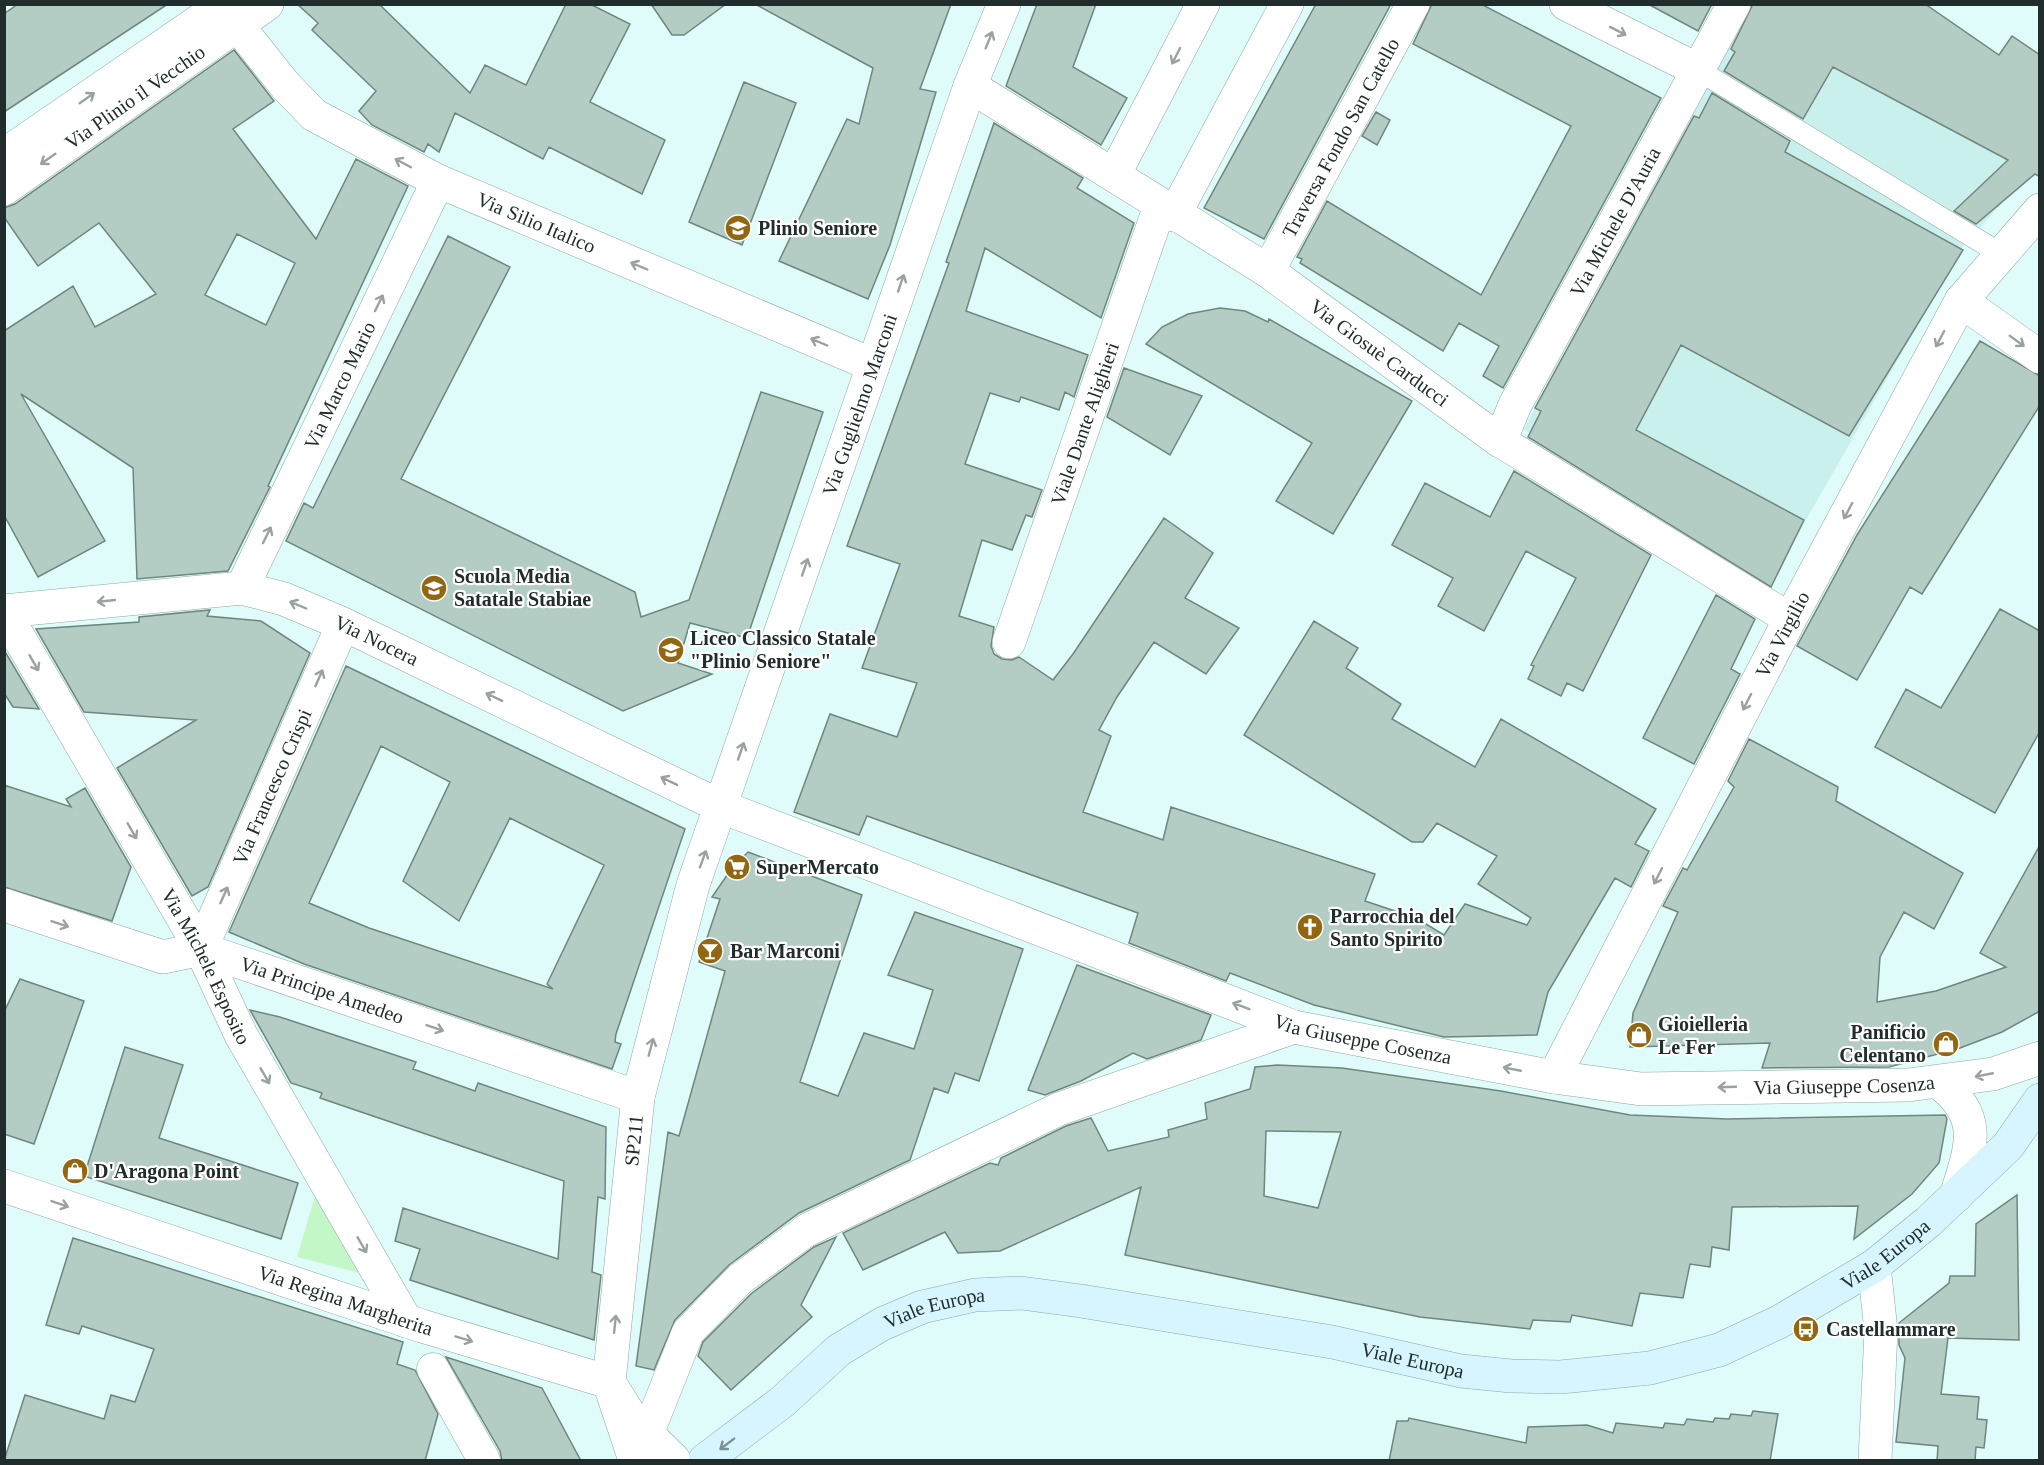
<svg xmlns="http://www.w3.org/2000/svg" width="2044" height="1465" font-family="'Times New Roman',serif">
<style>
.built{fill:#caf0ee}
.green{fill:#c3f7c8}
.building{fill:#b4cdc4;stroke:#6f867d;stroke-width:1.5;fill-rule:evenodd}
.lines{fill:none;stroke-linecap:round;stroke-linejoin:round}
.service-casing{stroke:#8ca7a6;stroke-width:22}
.pedestrian-casing{stroke:#8ca7a6;stroke-width:33}
.minor-casing{stroke:#8ca7a6;stroke-width:34}
.tertiary-casing{stroke:#8ca7a6;stroke-width:34}
.secondary-casing{stroke:#8ca7a6;stroke-width:34}
.service{stroke:#fff;stroke-width:21}
.pedestrian{stroke:#fff;stroke-width:32}
.minor{stroke:#fff;stroke-width:33}
.tertiary{stroke:#fff;stroke-width:33}
.secondary{stroke:#d6f5fe;stroke-width:33}
.oneway{stroke:#9ba0a0}
.oneway2{stroke:#7c9095}
.labels{text-anchor:middle;stroke-width:4.5;stroke-linejoin:round;paint-order:stroke}
.street-label{font-size:20px;fill:#212c2c;stroke:#fff}
.poi-label{font-size:20px;font-weight:bold;fill:#212c2c;stroke:#fff;text-anchor:start}
</style>
<rect width="100%" height="100%" fill="#dffcfb"/>
<path class="built" d="M1752 5H1926L2039 81V161L1962 248 1768 586 1524 429Z"/>
<path class="green" d="M315 1196 364 1274 297 1257Z"/>
<path class="building" d="M18 4H168L4 112V14Z
M297 4H379L470 93 485 65 526 85 566 4H590L630 24 590 102 665 140 642 194 549 147 543 159 455 113 439 152 428 144 424 152 372 125 359 111 376 91 312 30 318 23Z
M651 4H726L684 35H672Z
M755 4H951L920 89 936 92 890 245 868 299 779 261 847 119 859 124 873 68Z
M1037 4H1096L1073 67 1127 98 1101 145 1006 86Z
M1316 4H1391L1264 239 1204 208Z
M1432 4H1481L1661 98 1503 388 1483 376 1499 346 1459 323 1443 351 1300 263 1302 259 1297 257 1327 201 1481 295 1571 126 1413 44Z
M1648 4H1712L1698 31Z
M1753 4H1925L1999 55 2012 36 2040 55V177L2035 174 1976 224 1954 211 2008 160 1833 67 1803 119 1724 71 1735 52 1731 49Z
M234 50 274 101 233 129 316 239 356 159 408 186 268 486 270 487 228 571 137 579 133 468 21 394 105 541 38 577 4 515V331L73 286 95 327 156 294 99 223 38 266 4 217V208L15 204ZM237 234 295 263 266 325 205 295Z
M744 82 796 103 742 245 689 222Z
M1712 93 1790 141 1785 152 1963 250 1849 436 1681 345 1636 430 1804 520 1771 587 1528 437 1541 411 1535 408 1694 116 1699 118Z
M1376 112 1390 120 1377 145 1362 136Z
M994 123 1083 178 1077 188 1134 223 1101 318 985 248 966 311 1088 355 1074 397 1065 392 1059 410 1021 397 1019 402 990 393 965 464 1042 490 1032 517 1026 515 1012 550 982 540 959 616 994 627 991 646 994 654 1002 659 1012 660 1019 657 1053 680 1073 654 1164 518 1213 553 1185 598 1239 628 1206 674 1154 642 1117 697 1099 730 1111 736 1083 812 1163 840 1171 807 1375 874 1365 901 1416 918 1444 935 1465 904 1527 925 1531 918 1478 884 1497 856 1437 823 1423 842H1412L1244 735 1314 621 1358 648 1346 668 1401 704 1392 719 1475 767 1501 719 1656 809 1635 844 1649 851 1631 887 1615 878 1548 992 1537 1035 1444 1037 1314 1005 1230 973 1226 981 1129 943 1138 913 867 816 859 835 794 812 830 714 897 737 917 683 862 668 900 564 847 546 949 263 946 262Z
M448 236 510 267 401 479 635 592 641 617 689 600 761 392 823 412 747 638 690 623 678 663 712 674 623 711 286 541 304 503 313 508Z
M1220 308 1245 311 1268 322 1269 319 1412 401 1333 534 1276 501 1312 443 1146 344 1162 327 1188 314Z
M1980 341 2040 376V405L1922 594 1910 587 1857 680 1797 646 1857 535Z
M1124 368 1202 396 1170 455 1107 417Z
M1514 471 1651 555 1583 691 1567 683 1561 696 1528 679 1534 666 1531 665 1576 578 1526 551 1484 631 1438 606 1453 578 1392 545 1425 483 1490 517Z
M1716 595 1755 619 1731 669 1740 674 1694 764 1643 738Z
M2000 609 2040 631V731L1995 813 1875 747 1906 689 1941 708Z
M210 610 207 616 261 621 310 653 208 887 192 896 117 768 196 720 84 712 36 629 139 622V617Z
M4 650 39 709 13 707 4 693Z
M346 666 685 829 616 1034 615 1042 621 1044 612 1069 304 964 229 932ZM381 746 450 782 403 881 459 921 510 818 604 865 547 984 553 989 369 928 309 903Z
M1749 739 1838 787 1836 801 1963 873 1934 929 1904 912 1880 957 1877 1002 1936 991 2006 967 1980 953 2040 845V1011L2002 1032 1960 1048 1889 1067 1762 1068 1770 1043 1630 1047 1633 1013 1678 912 1663 906 1683 868 1687 870 1734 787 1728 781Z
M4 785 71 807 66 799 85 788 131 867 112 921 4 887Z
M748 852 862 895 800 1082 838 1096 864 1033 914 1049 933 990 888 975 915 912 1023 949 979 1081 955 1073 948 1093 934 1088 910 1160 799 1213 729 1265 675 1320 654 1370 636 1366 668 1132 679 1136 725 971 699 962 720 899 712 897 732 868Z
M1077 965 1211 1015 1201 1040 1147 1059 1133 1053 1081 1081 1045 1095 1028 1090Z
M20 979 84 1001 34 1144 4 1134V1012Z
M250 1010 280 1017 416 1062 413 1069 475 1091 478 1083 606 1127 605 1199 598 1197 592 1272 601 1275 594 1340 410 1280 420 1249 395 1241 403 1208 558 1259 564 1181 320 1098 322 1093 291 1083Z
M125 1047 183 1065 159 1138 298 1183 281 1239 84 1176Z
M1277 1065 1342 1068 1501 1091 1630 1115 1727 1119 1945 1115 1947 1119 1939 1163 1912 1194 1854 1239 1858 1206 1732 1207 1729 1250 1712 1247 1710 1267 1690 1264 1683 1298 1640 1293 1632 1326 1572 1315 1570 1322 1533 1320 1530 1329 1420 1317 1125 1255 1141 1187 1000 1251 958 1253 945 1232 863 1270 843 1233 990 1163 998 1165 1001 1158 1066 1126 1091 1118 1108 1151 1169 1137 1168 1130 1207 1119 1205 1103 1250 1089 1255 1067ZM1266 1131 1341 1132 1318 1208 1264 1196Z
M2017 1195 2019 1340 1948 1338 1941 1394 1979 1397 1977 1419 1987 1420 1984 1448 1976 1447 1975 1461H1937L1938 1446 1896 1442 1905 1358 1899 1345V1323L1949 1283 1950 1276H1975L1976 1224Z
M836 1237 801 1305 812 1317 731 1390 698 1356 703 1342 752 1293 814 1247Z
M73 1238 403 1342 397 1364 415 1370 438 1414 425 1461H4L25 1395 104 1419 111 1395 135 1402 154 1349 82 1326 79 1334 46 1325Z
M446 1357 542 1388 581 1461H502L500 1451Z
M1753 1411 1778 1414 1770 1461H1389L1397 1421H1408L1409 1418 1526 1443 1528 1427 1587 1425 1613 1433 1616 1423 1663 1428 1665 1423 1684 1425 1687 1419 1713 1422 1715 1418 1729 1419 1731 1414 1751 1416Z"/>
<g class="lines">
<defs>
<path id="service" d="M1698 70 2001 254"/>
<path id="pedestrian" d="M1500 441 1790 619
M433 1369 484 1460
M647 1435 688 1332 740 1279 807 1230"/>
<g id="minor">
<path d="M1566 4 1698 70"/>
<path id="s1" d="M222 6 285 85 314 115 438 181 873 365"/>
<path id="s2" d="M970 86 1268 271 1500 441 1515 405 1734 4"/>
<path d="M4 155 224 4"/>
<path d="M1114 175 1203 4"/>
<path id="s3" d="M4 189 267 4"/>
<path d="M1174 215 1287 4"/>
<path id="s4" d="M1268 271 1413 4"/>
<path d="M1961 301 2040 357"/>
<path id="s5" d="M242 588 438 181"/>
<path id="s6" d="M4 611 242 588 284 599 343 624 722 807 1294 1027 1554 1077 1641 1089 1908 1085 1993 1074 2040 1058"/>
<path id="s7" d="M4 612 201 949 241 1035 406 1321"/>
<path id="s8" d="M1009 642 1160 206"/>
<path id="s9" d="M4 905 163 957 201 949 638 1097"/>
<path id="s10" d="M201 949 343 624"/>
<path id="s11" d="M1554 1077 1790 619 1961 301 2040 210"/>
<path d="M1938 1082C1985 1116 1971 1148 1956 1196"/>
<path id="s12" d="M4 1186 422 1326 609 1382 635 1460"/>
<path d="M807 1230 1059 1109 1294 1027"/>
<path d="M1874 1266 1881 1331 1875 1460"/>
</g>
<g id="tertiary">
<path id="s13" d="M674 1460 632 1419 609 1382 638 1097 693 885 970 86 1004 4"/>
</g>
<g id="secondary">
<path id="s14" d="M705 1460 782 1402 839 1350 882 1324 922 1307 975 1295 1021 1293 1081 1301 1332 1342 1461 1371 1511 1376 1561 1377 1650 1368 1719 1350 1779 1322 1874 1266 1928 1222 2008 1146 2040 1100"/>
</g>
</defs>
<use href="#service" class="service-casing"/>
<use href="#pedestrian" class="pedestrian-casing"/>
<use href="#minor" class="minor-casing"/>
<use href="#tertiary" class="tertiary-casing"/>
<use href="#secondary" class="secondary-casing"/>
<use href="#service" class="service"/>
<use href="#pedestrian" class="pedestrian"/>
<use href="#minor" class="minor"/>
<use href="#tertiary" class="tertiary"/>
<use href="#secondary" class="secondary"/>
</g>
<defs><path id="oneway-shaft" d="M-6 0H5M1.5-3L5.5 0L1.5 3" fill="none" stroke-width="1.6" stroke-linecap="round" stroke-linejoin="round" transform="scale(1.5)"/></defs>
<g class="oneway">
<use href="#oneway-shaft" transform="translate(1618 31) rotate(27)"/>
<use href="#oneway-shaft" transform="translate(989 40) rotate(-68)"/>
<use href="#oneway-shaft" transform="translate(1176 56) rotate(117)"/>
<use href="#oneway-shaft" transform="translate(87 98) rotate(-35)"/>
<use href="#oneway-shaft" transform="translate(48 159) rotate(145)"/>
<use href="#oneway-shaft" transform="translate(403 163) rotate(-152)"/>
<use href="#oneway-shaft" transform="translate(639 266) rotate(-157)"/>
<use href="#oneway-shaft" transform="translate(901 283) rotate(-71)"/>
<use href="#oneway-shaft" transform="translate(379 303) rotate(-64)"/>
<use href="#oneway-shaft" transform="translate(1940 339) rotate(118)"/>
<use href="#oneway-shaft" transform="translate(2017 341) rotate(36)"/>
<use href="#oneway-shaft" transform="translate(819 342) rotate(-157)"/>
<use href="#oneway-shaft" transform="translate(1848 511) rotate(118)"/>
<use href="#oneway-shaft" transform="translate(267 535) rotate(-64)"/>
<use href="#oneway-shaft" transform="translate(805 567) rotate(-71)"/>
<use href="#oneway-shaft" transform="translate(106 601) rotate(174)"/>
<use href="#oneway-shaft" transform="translate(298 605) rotate(-157)"/>
<use href="#oneway-shaft" transform="translate(34 663) rotate(60)"/>
<use href="#oneway-shaft" transform="translate(319 678) rotate(-66)"/>
<use href="#oneway-shaft" transform="translate(494 697) rotate(-154)"/>
<use href="#oneway-shaft" transform="translate(1747 702) rotate(117)"/>
<use href="#oneway-shaft" transform="translate(741 751) rotate(-71)"/>
<use href="#oneway-shaft" transform="translate(669 781) rotate(-154)"/>
<use href="#oneway-shaft" transform="translate(132 831) rotate(60)"/>
<use href="#oneway-shaft" transform="translate(703 859) rotate(-70)"/>
<use href="#oneway-shaft" transform="translate(1658 876) rotate(117)"/>
<use href="#oneway-shaft" transform="translate(224 895) rotate(-66)"/>
<use href="#oneway-shaft" transform="translate(60 924) rotate(18)"/>
<use href="#oneway-shaft" transform="translate(1241 1006) rotate(-159)"/>
<use href="#oneway-shaft" transform="translate(435 1028) rotate(19)"/>
<use href="#oneway-shaft" transform="translate(651 1047) rotate(-75)"/>
<use href="#oneway-shaft" transform="translate(1512 1069) rotate(-169)"/>
<use href="#oneway-shaft" transform="translate(1984 1075) rotate(169)"/>
<use href="#oneway-shaft" transform="translate(265 1076) rotate(60)"/>
<use href="#oneway-shaft" transform="translate(1727 1087) rotate(178)"/>
<use href="#oneway-shaft" transform="translate(60 1204) rotate(19)"/>
<use href="#oneway-shaft" transform="translate(362 1245) rotate(60)"/>
<use href="#oneway-shaft" transform="translate(615 1324) rotate(-84)"/>
<use href="#oneway-shaft" transform="translate(464 1339) rotate(17)"/>
</g>
<use class="oneway2" href="#oneway-shaft" transform="translate(727 1444) rotate(143)"/>
<defs>
<symbol id="school-disc" viewBox="-11 -11 22 22"><circle r="9.5" fill="#936712" stroke="#fff"/><path d="M0-5L7-2L0 1L-7-2ZM-4 1L0 2.5L4 1V4Q0 6-4 4Z" fill="#fff"/></symbol>
<symbol id="supermarket-disc" viewBox="-11 -11 22 22"><circle r="9.5" fill="#936712" stroke="#fff"/><path d="M-6-5.5h2.5l.6 2H6L4.5 2H-2.5L-4.4-4H-6ZM-1.5 3.2a1.3 1.3 0 1 0 .1 0ZM3 3.2a1.3 1.3 0 1 0 .1 0Z" fill="#fff"/></symbol>
<symbol id="church-disc" viewBox="-11 -11 22 22"><circle r="9.5" fill="#936712" stroke="#fff"/><path d="M-1.2-6h2.4v3.5h3.3v2.4h-3.3V6h-2.4V-.1h-3.3v-2.4h3.3Z" fill="#fff"/></symbol>
<symbol id="bar-disc" viewBox="-11 -11 22 22"><circle r="9.5" fill="#936712" stroke="#fff"/><path d="M-6-5H6L.8 .8V4.5H3.5V6h-7V4.5H-.8V.8Z" fill="#fff"/></symbol>
<symbol id="shop-disc" viewBox="-11 -11 22 22"><circle r="9.5" fill="#936712" stroke="#fff"/><path d="M-5-2.5h2.3a2.7 3.5 0 0 1 5.4 0H5L5.5 6h-11ZM-1.5-2.5h3a1.5 2.3 0 0 0-3 0Z" fill="#fff"/></symbol>
<symbol id="bus-disc" viewBox="-11 -11 22 22"><circle r="9.5" fill="#936712" stroke="#fff"/><path d="M-5-6H5V4H4V6H2V4H-2V6H-4V4H-5ZM-3.5-4V0h7V-4ZM-3.5 1.2v1.5H-2V1.2ZM2 1.2v1.5H3.5V1.2Z" fill="#fff"/></symbol>
</defs>
<g fill-rule="evenodd">
<use href="#school-disc" x="723" y="213" width="30" height="30"/>
<use href="#school-disc" x="419" y="573" width="30" height="30"/>
<use href="#school-disc" x="656" y="635" width="30" height="30"/>
<use href="#supermarket-disc" x="722" y="852" width="30" height="30"/>
<use href="#church-disc" x="1295" y="912" width="30" height="30"/>
<use href="#bar-disc" x="695" y="936" width="30" height="30"/>
<use href="#shop-disc" x="1624" y="1020" width="30" height="30"/>
<use href="#shop-disc" x="1931" y="1029" width="30" height="30"/>
<use href="#shop-disc" x="60" y="1156" width="30" height="30"/>
<use href="#bus-disc" x="1791" y="1314" width="30" height="30"/>
</g>
<g class="labels">
<g class="street-label">
<text dy="7" stroke="none"><textPath href="#s3" startOffset="160">Via Plinio il Vecchio</textPath></text>
<text dy="7" stroke="none"><textPath href="#s4" startOffset="152">Traversa Fondo San Catello</textPath></text>
<text dy="7" stroke="none"><textPath href="#s2" startOffset="886">Via Michele D'Auria</textPath></text>
<text dy="7" stroke="none"><textPath href="#s1" startOffset="390">Via Silio Italico</textPath></text>
<text dy="7" stroke="none"><textPath href="#s2" startOffset="489">Via Giosuè Carducci</textPath></text>
<text dy="7" stroke="none"><textPath href="#s5" startOffset="225">Via Marco Mario</textPath></text>
<text dy="7" stroke="none"><textPath href="#s13" startOffset="1116">Via Guglielmo Marconi</textPath></text>
<text dy="7" stroke="none"><textPath href="#s8" startOffset="231">Viale Dante Alighieri</textPath></text>
<text dy="7" stroke="none"><textPath href="#s11" startOffset="498">Via Virgilio</textPath></text>
<text dy="7" stroke="none"><textPath href="#s6" startOffset="384">Via Nocera</textPath></text>
<text dy="7" stroke="none"><textPath href="#s10" startOffset="177">Via Francesco Crispi</textPath></text>
<text dy="7" stroke="none"><textPath href="#s7" startOffset="408">Via Michele Esposito</textPath></text>
<text dy="7" stroke="none"><textPath href="#s9" startOffset="334">Via Principe Amedeo</textPath></text>
<text dy="7" stroke="none"><textPath href="#s6" startOffset="1450">Via Giuseppe Cosenza</textPath></text>
<text dy="7" stroke="none"><textPath href="#s6" startOffset="1936">Via Giuseppe Cosenza</textPath></text>
<text dy="7" stroke="none"><textPath href="#s13" startOffset="345">SP211</textPath></text>
<text dy="7" stroke="none"><textPath href="#s14" startOffset="1268">Viale Europa</textPath></text>
<text dy="7" stroke="none"><textPath href="#s12" startOffset="360">Via Regina Margherita</textPath></text>
<text dy="7" stroke="none"><textPath href="#s14" startOffset="279">Viale Europa</textPath></text>
<text dy="7" stroke="none"><textPath href="#s14" startOffset="765">Viale Europa</textPath></text>
</g>
<g class="poi-label">
<text x="758" y="235">Plinio Seniore</text>
<text x="454" y="583">Scuola Media<tspan x="454" dy="23">Satatale Stabiae</tspan></text>
<text x="690" y="645">Liceo Classico Statale<tspan x="690" dy="23">"Plinio Seniore"</tspan></text>
<text x="756" y="874">SuperMercato</text>
<text x="1330" y="923">Parrocchia del<tspan x="1330" dy="23">Santo Spirito</tspan></text>
<text x="730" y="958">Bar Marconi</text>
<text x="1658" y="1031">Gioielleria<tspan x="1658" dy="23">Le Fer</tspan></text>
<text x="1926" y="1039" text-anchor="end">Panificio<tspan x="1926" dy="23">Celentano</tspan></text>
<text x="94" y="1178">D'Aragona Point</text>
<text x="1826" y="1336">Castellammare</text>
</g>
</g>
<rect width="2044" height="1465" fill="none" stroke="#212c2c" stroke-width="12"/>
</svg>
